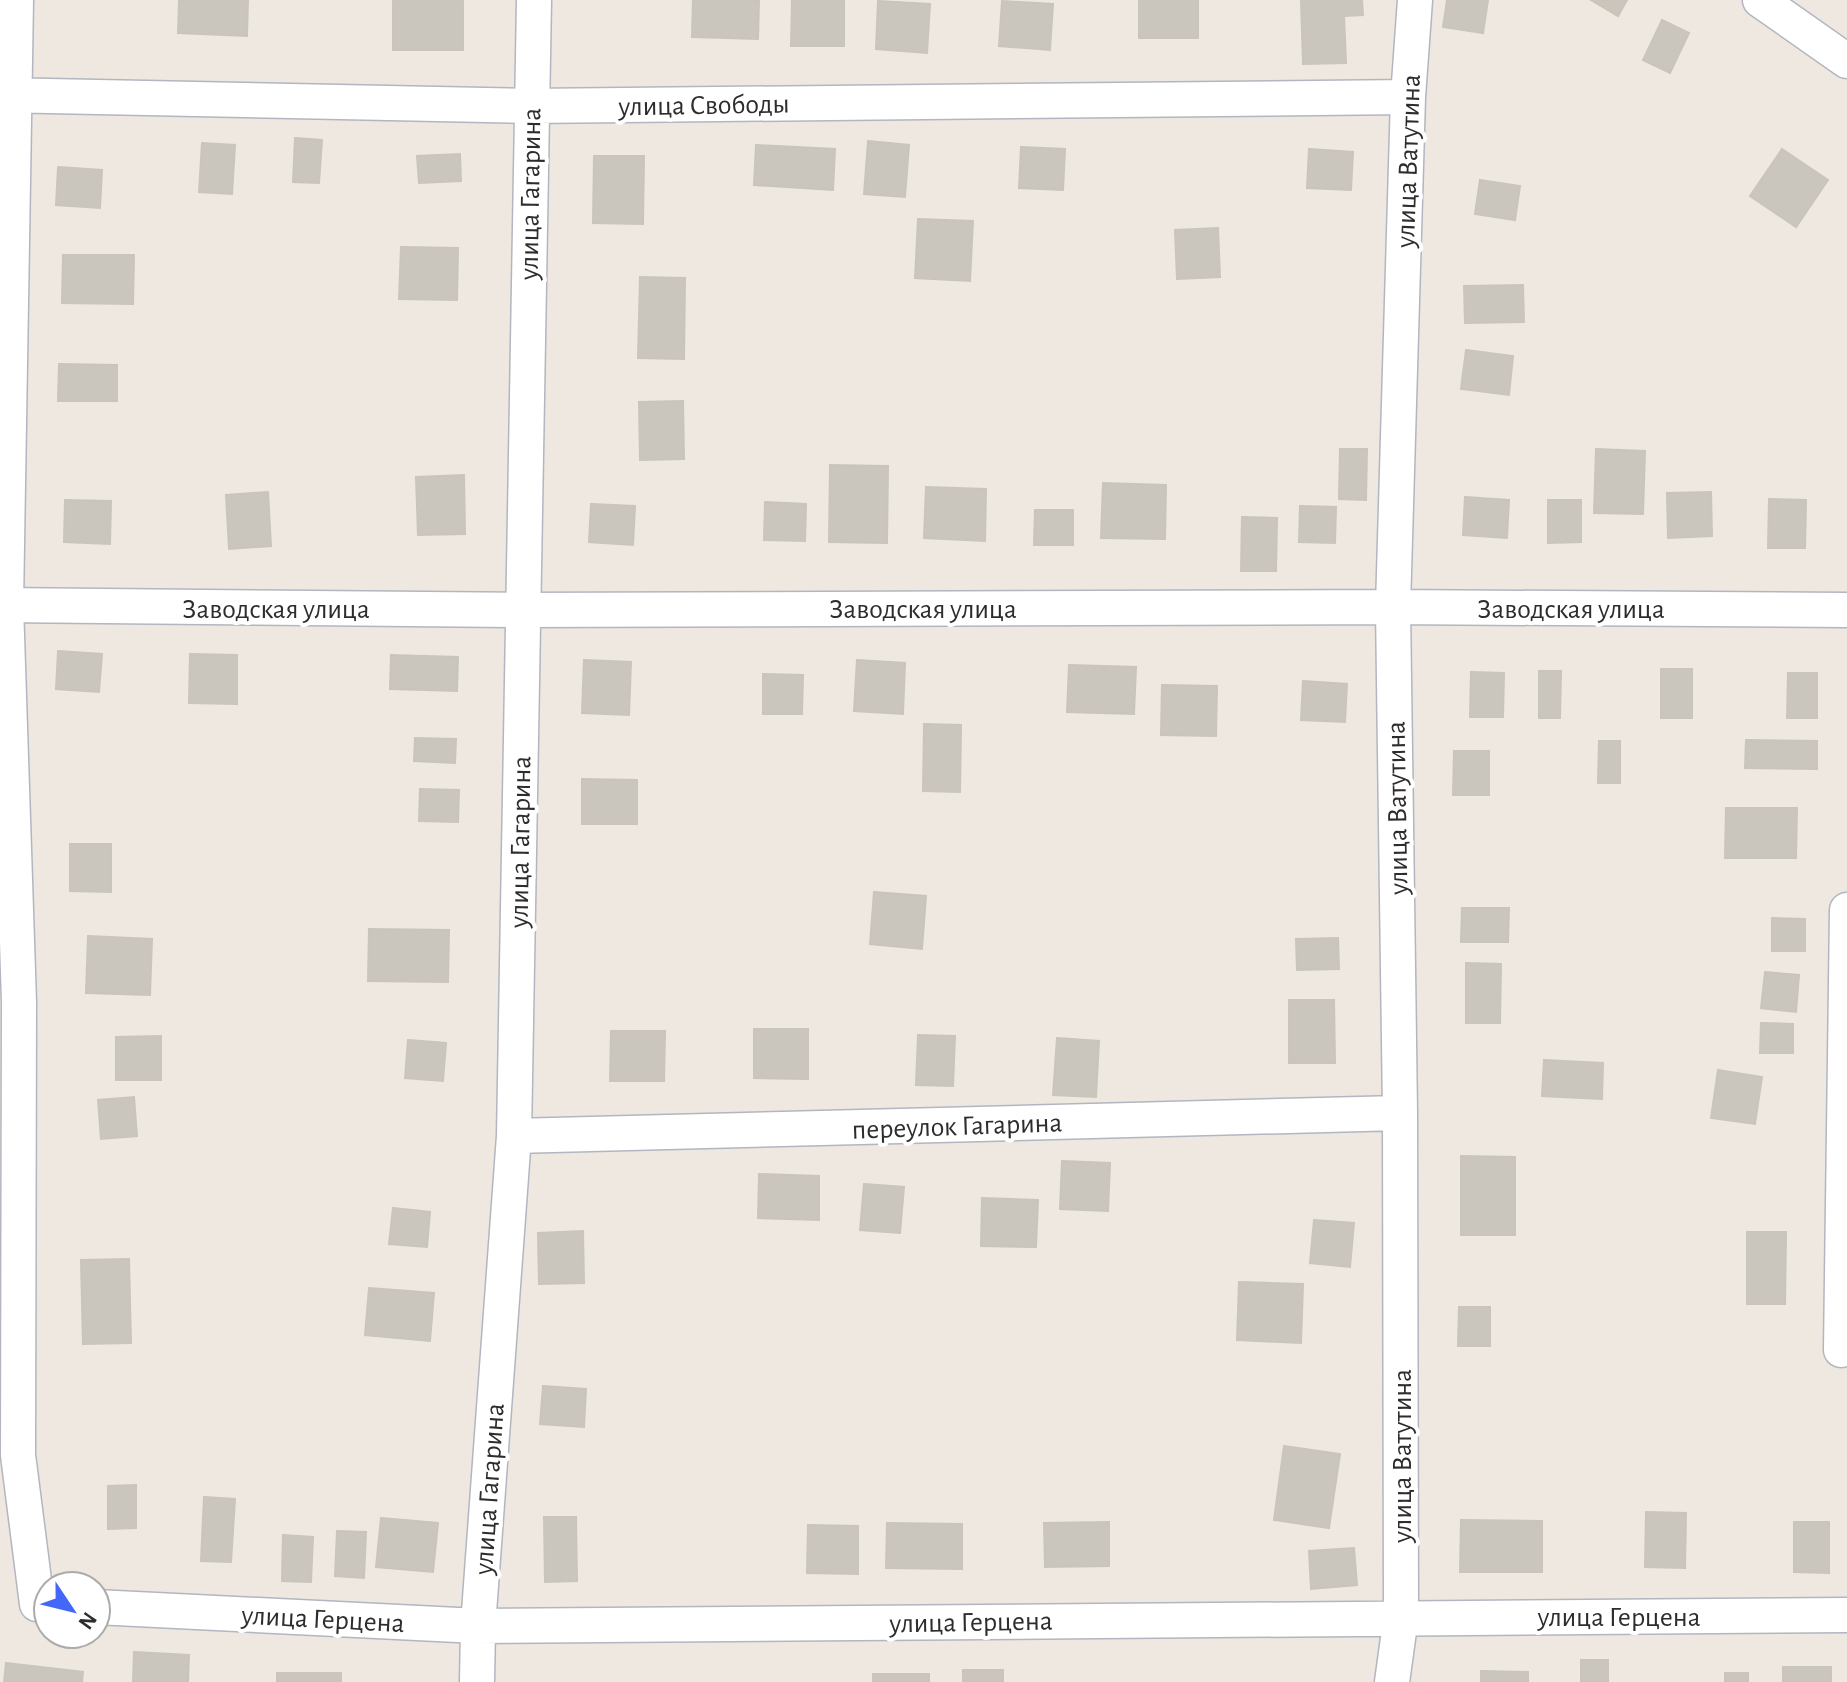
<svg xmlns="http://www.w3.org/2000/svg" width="1847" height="1682" font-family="'Alegreya Sans',sans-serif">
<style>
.building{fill:#cac6be;stroke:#cac4b9;stroke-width:2}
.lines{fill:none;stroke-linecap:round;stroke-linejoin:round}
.minor-casing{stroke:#b3b6c0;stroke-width:37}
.minor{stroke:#fff;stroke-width:34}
.labels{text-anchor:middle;stroke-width:8;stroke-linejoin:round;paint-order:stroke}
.street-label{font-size:28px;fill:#2d2d2d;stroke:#fff}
</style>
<rect width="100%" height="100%" fill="#eee8e0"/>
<path class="building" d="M179 0H248L247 36 178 33Z
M393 0H463V50H393Z
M693 0H759L758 39 692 37Z
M1139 0H1198V38H1139Z
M1301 0H1362L1363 15 1344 16 1346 63 1303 64Z
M1447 0H1488L1483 33 1443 27Z
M1591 0H1627L1618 16Z
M792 1H844V46H791Z
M878 1 930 4 927 53 876 49Z
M1002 1 1053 4 1050 50 999 46Z
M1662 20 1689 33 1670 73 1643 60Z
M295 138 322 140 319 183 293 182Z
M868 141 909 145 905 197 864 194Z
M202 143 235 145 232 194 199 192Z
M756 145 835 149 833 190 754 185Z
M1021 147 1065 149 1063 190 1019 188Z
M1309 149 1353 152 1351 190 1307 188Z
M1782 149 1828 180 1796 227 1750 196Z
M460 154 461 181 419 183 417 156Z
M594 156H644L643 224 593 223Z
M58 167 102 170 100 208 56 205Z
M1480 180 1520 186 1515 220 1475 214Z
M918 219 973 221 970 281 915 278Z
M1218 228 1220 277 1177 279 1175 230Z
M401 247 458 248 457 300 399 299Z
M63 255H134L133 304 62 303Z
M640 277 685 278 684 359 638 358Z
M1523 285 1524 322 1465 323 1464 286Z
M1466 350 1513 356 1509 395 1461 389Z
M59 364 117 365V401H58Z
M683 401 684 459 640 460 639 402Z
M1340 449H1367L1366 500 1339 499Z
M1596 449 1645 451 1643 514 1594 513Z
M830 465 888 466 887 543 829 542Z
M464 475 465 534 418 535 416 477Z
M1103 483 1166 485 1165 539 1101 538Z
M926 487 986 489 985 541 924 538Z
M268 492 271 546 229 549 226 495Z
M1711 492 1712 536 1668 538 1667 493Z
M1465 497 1509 500 1507 538 1463 535Z
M1769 499 1806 500 1805 548H1768Z
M65 500 111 501 110 544 64 542Z
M1548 500H1581V542L1548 543Z
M765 502 806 504 805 541 764 540Z
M591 504 635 506 633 545 589 542Z
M1300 506 1336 507 1335 543 1299 542Z
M1035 510H1073V545H1034Z
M1242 517 1277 518 1276 571H1241Z
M58 651 102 654 99 692 56 689Z
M190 654 237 655V704L189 703Z
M391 655 458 657 457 691 390 689Z
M584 660 631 662 629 715 582 713Z
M857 660 905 663 903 714 854 711Z
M1069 665 1136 667 1134 714 1067 712Z
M1661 669H1692V718H1661Z
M1539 671H1561L1560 718H1539Z
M1471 672 1504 673 1503 717H1470Z
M1788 673H1817V718H1787Z
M763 674 803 675 802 714H763Z
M1303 681 1347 684 1345 722 1301 720Z
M1162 685 1217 686 1216 736 1161 735Z
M924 724 961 725 960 792 923 791Z
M415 738 456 739 455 763 414 761Z
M1746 740 1817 741V769L1745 768Z
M1599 741H1620V783H1598Z
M1454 751H1489V795H1453Z
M582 779 637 780V824H582Z
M420 789 459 790 458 822 419 821Z
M1726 808H1797L1796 858H1725Z
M70 844H111V892L70 891Z
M874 892 926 896 922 949 870 944Z
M1462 908H1509L1508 942H1461Z
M1772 918 1805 919V951H1772Z
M369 929 449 930 448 982 368 981Z
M88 936 152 939 150 995 86 993Z
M1338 938 1339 969 1297 970 1296 939Z
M1466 963 1501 964 1500 1023H1466Z
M1765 972 1799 975 1796 1012 1761 1008Z
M1289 1000H1334L1335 1063H1289Z
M1761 1023 1793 1024V1053H1760Z
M754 1029H808V1079L754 1078Z
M611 1031H665L664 1081H610Z
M918 1035 955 1036 953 1086 916 1085Z
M161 1036V1080H116V1037Z
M1057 1038 1099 1041 1096 1097 1053 1095Z
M408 1040 446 1043 443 1081 405 1078Z
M1544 1060 1603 1063 1602 1099 1542 1096Z
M1718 1070 1762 1077 1755 1124 1711 1118Z
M134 1097 137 1136 101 1139 98 1100Z
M1461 1156 1515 1157V1235H1461Z
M1062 1161 1110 1163 1108 1211 1060 1209Z
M759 1174 819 1176V1220L758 1218Z
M864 1184 904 1187 900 1233 860 1230Z
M982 1198 1038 1200 1036 1247 981 1246Z
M393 1208 430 1212 427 1247 389 1244Z
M1314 1220 1354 1223 1350 1267 1310 1263Z
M583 1231 584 1283 539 1284 538 1233Z
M1747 1232H1786L1785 1304H1747Z
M129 1259 131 1343 83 1344 81 1260Z
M1239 1282 1303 1284 1301 1343 1237 1340Z
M369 1288 434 1293 430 1341 365 1335Z
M1459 1307H1490V1346H1458Z
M543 1386 586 1389 584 1427 540 1424Z
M1284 1446 1340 1454 1329 1528 1274 1520Z
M136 1485V1528L108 1529V1486Z
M204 1497 235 1499 231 1562 201 1561Z
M1646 1512 1686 1513 1685 1568 1645 1567Z
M544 1517H576L577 1581 545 1582Z
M381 1518 438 1523 433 1572 376 1567Z
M1461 1520 1542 1521V1572H1460Z
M1109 1522V1566L1045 1567 1044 1523Z
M1794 1522H1829V1573L1794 1572Z
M887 1523 962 1524V1569L886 1568Z
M808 1525 858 1526V1574L807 1573Z
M337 1531 366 1532 364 1578 335 1576Z
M283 1535 313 1537 311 1582 282 1581Z
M1354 1548 1357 1585 1311 1589 1309 1551Z
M134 1652 189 1655 188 1682H133Z
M1581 1660H1608V1682H1581Z
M6 1663 83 1672 82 1682H4Z
M1783 1667H1831V1682H1783Z
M963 1670H1003V1682H963Z
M1481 1671 1528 1672V1682H1481Z
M277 1673H341V1682H277Z
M1725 1673H1748V1682H1725Z
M873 1674H929V1682H873Z"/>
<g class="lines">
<defs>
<path id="minor" d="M16 0 6 605 19 1002 18 1455 37 1604H48
M1760 0 1847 61
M0 95 531 106 1408 97
M0 605 523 610 1393 607 1847 610
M514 1136 1400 1113
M1841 1350 1847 910
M96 1607 478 1626 1847 1615
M477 1682 478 1626 514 1136 534 0
M1392 1682 1401 1617 1400 1113 1393 607 1408 97 1415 0"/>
</defs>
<use href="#minor" class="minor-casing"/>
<use href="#minor" class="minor"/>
</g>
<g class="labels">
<g class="street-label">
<text transform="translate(704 104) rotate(-1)" y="10">улица Свободы</text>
<text transform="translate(1407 161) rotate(-88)" y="10">улица Ватутина</text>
<text transform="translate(529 194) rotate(-89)" y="10">улица Гагарина</text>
<text x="276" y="618">Заводская улица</text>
<text x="923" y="618">Заводская улица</text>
<text x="1571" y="618">Заводская улица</text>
<text transform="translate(1396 808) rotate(-91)" y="10">улица Ватутина</text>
<text transform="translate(519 842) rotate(-89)" y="10">улица Гагарина</text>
<text transform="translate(957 1125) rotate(-2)" y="10">переулок Гагарина</text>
<text transform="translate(1401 1456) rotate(-90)" y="10">улица Ватутина</text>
<text transform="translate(488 1489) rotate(-86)" y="10">улица Гагарина</text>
<text x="1619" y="1626">улица Герцена</text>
<text transform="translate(323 1618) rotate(3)" y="10">улица Герцена</text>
<text transform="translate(971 1621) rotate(-1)" y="10">улица Герцена</text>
</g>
</g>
<g transform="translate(72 1610) rotate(125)"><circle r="38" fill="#ffffff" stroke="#ababab" stroke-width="2"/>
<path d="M0-6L14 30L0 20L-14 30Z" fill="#4267f9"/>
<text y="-12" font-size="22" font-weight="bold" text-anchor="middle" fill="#2d2d2d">N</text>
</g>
</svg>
